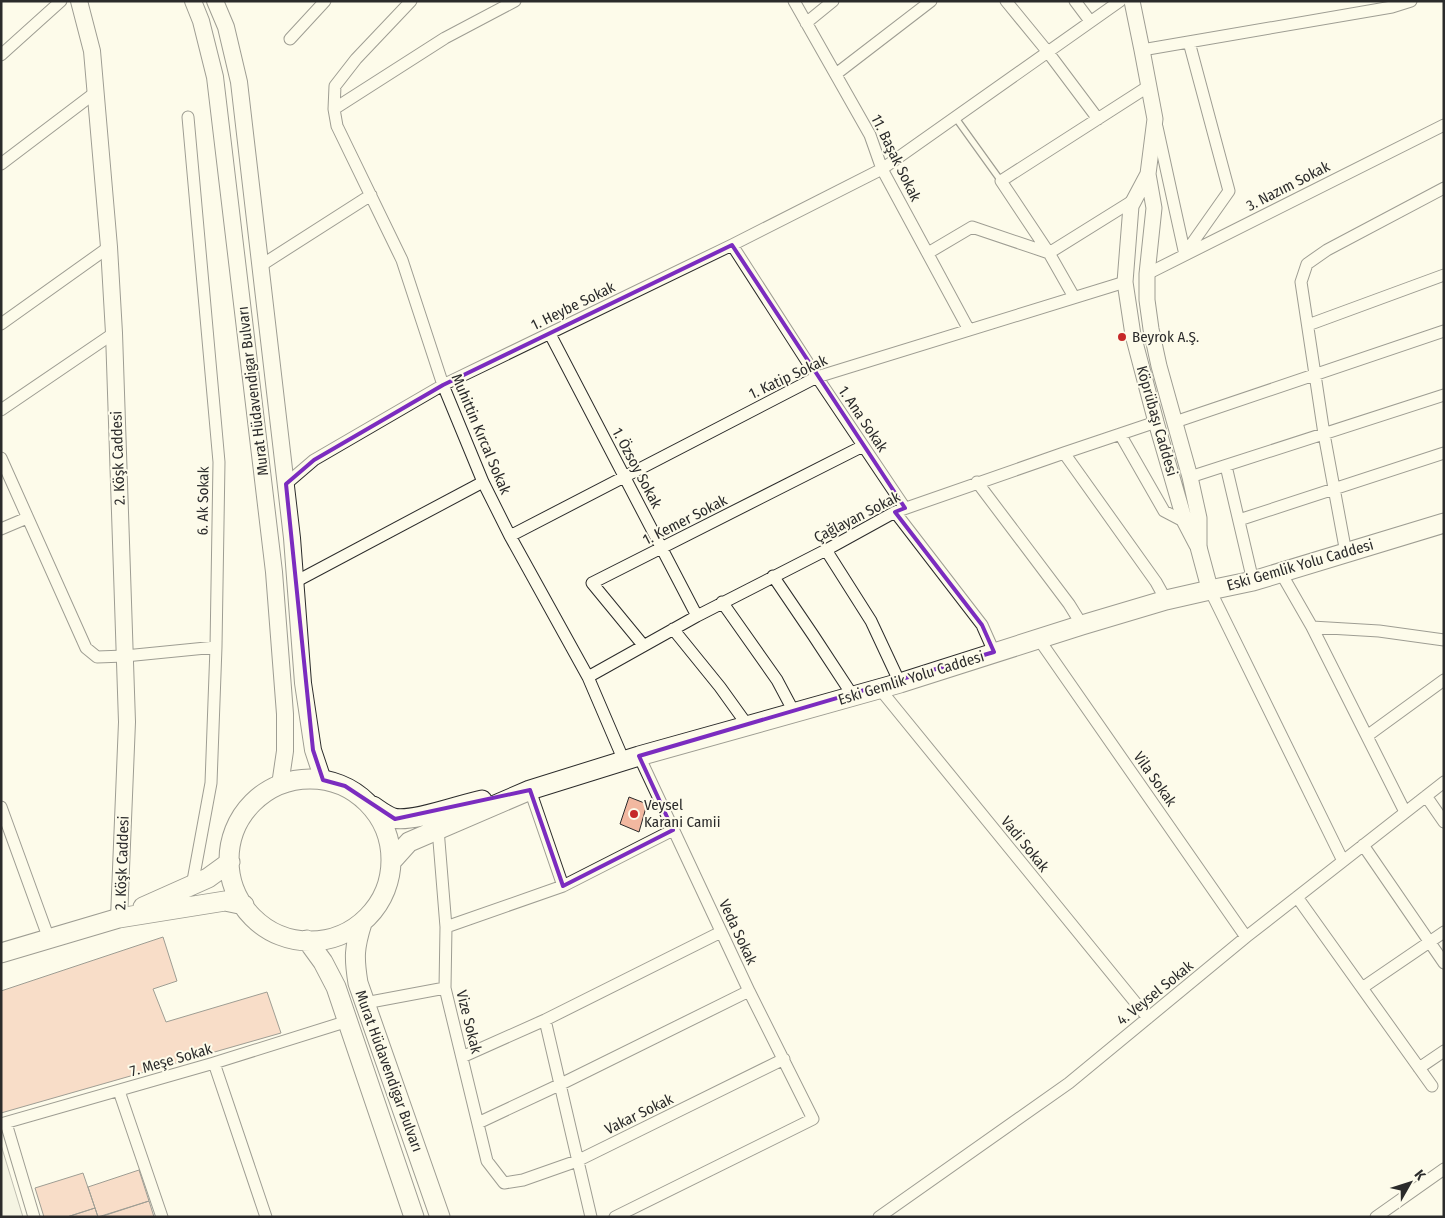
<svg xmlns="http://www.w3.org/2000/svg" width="1445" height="1218" font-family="'Fira Sans Condensed',sans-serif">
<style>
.parking{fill:#eceadb;stroke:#74746e}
.building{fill:#f2b8a0;stroke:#2b2b2b}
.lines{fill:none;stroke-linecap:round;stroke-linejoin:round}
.service-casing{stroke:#2b2b2b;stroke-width:8}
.minor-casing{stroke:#2b2b2b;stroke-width:13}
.tertiary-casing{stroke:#2b2b2b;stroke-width:17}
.secondary-casing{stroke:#2b2b2b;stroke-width:18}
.primary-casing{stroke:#2b2b2b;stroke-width:21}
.service{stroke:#fdfbea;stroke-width:5.5}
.minor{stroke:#fdfbea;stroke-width:11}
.tertiary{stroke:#fdfbea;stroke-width:15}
.secondary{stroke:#fdfbea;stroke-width:16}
.primary{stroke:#fdfbea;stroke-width:19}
.marked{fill:none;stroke:#7b2cbf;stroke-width:4;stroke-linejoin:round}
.poi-dot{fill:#c62828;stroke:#fdfbea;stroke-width:2}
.labels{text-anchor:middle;stroke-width:4;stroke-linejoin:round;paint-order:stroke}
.street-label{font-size:15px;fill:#2b2b2b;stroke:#fdfbea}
.poi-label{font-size:15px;fill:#2b2b2b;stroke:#fdfbea;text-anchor:start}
</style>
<rect width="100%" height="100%" fill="#fdfbea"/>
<path class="parking" d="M1 1145 23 1217H1Z"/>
<path class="building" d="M629 797 647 804 639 832 620 824Z
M163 937 177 981 153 989 166 1022 267 992 281 1033 1 1113V991Z
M139 1170 149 1201 98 1217 88 1187Z
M83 1173 95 1208 67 1217H44L35 1188Z
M149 1201 154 1217H100Z
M95 1208 98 1217H67Z"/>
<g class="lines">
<defs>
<path id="service" d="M955 117 1001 181"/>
<path id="minor" d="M411 1 356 59 335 86 334 109 337 126 402 260 443 385 483 482 510 536 588 677 624 761
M794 1 870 135 882 169 969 330
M1006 1 1047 51 1098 119
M1075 1 1090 21
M806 23 833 1
M290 39 325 1
M1142 50 1392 7 1411 1
M1 55 61 1
M836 74 931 1
M334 109 445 38 515 1
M188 117 219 462 216 647 211 783 192 886
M1157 127 1185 255
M1 164 96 92
M1134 200 1049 253 1001 181 1149 86
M732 245 817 377 905 508
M1186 252 1229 191 1189 42
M928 253 972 227 1049 253 1074 297
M260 266 371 195
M1147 274 1444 125
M1 324 109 247
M1308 325 1444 275
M550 334 697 616
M1 410 114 333
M1175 422 1444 331
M1120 434 1164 511 1185 522 1188 521
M1064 453 1156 582 1166 600
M1 458 86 648 97 657 125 656 216 647
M1226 466 1253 581
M1190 477 1444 395
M977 482 1069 604 1082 625
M286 484 314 460 443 385 732 245 882 169 1120 1
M895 512 982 625 994 652
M1239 520 1444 453
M1 529 27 518
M510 536 817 377 1125 282
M826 550 871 621 900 683
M1346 553 1324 434 1301 282 1307 264 1327 250 1444 188
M1281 573 1312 627 1405 812
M773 576 813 635 853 696
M295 582 483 482
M1210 590 1343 861
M722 602 777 680 794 712
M1312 627 1379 631 1444 640
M673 629 720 687 748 726
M1038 638 1246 937
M643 645 592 583 863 446
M588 677 697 616 826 550 895 512 1064 453 1156 422
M879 688 1148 1018
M1367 736 1444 680
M530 790 563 886
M1426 796 1444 822
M1 807 49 939
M438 829 446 927 445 988 487 1161 504 1183 523 1180 577 1161 784 1059
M1363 845 1444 963
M1297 897 1432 1086
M446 927 563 886 673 830
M1362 988 1444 932
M365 1003 445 988
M545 1020 591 1217
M462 1057 545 1020 721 932
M214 1063 266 1217
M1419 1068 1444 1051
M119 1091 162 1217
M6 1123 34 1217
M478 1123 559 1085 749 991
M1 1124 214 1063 348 1021
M615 1217 813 1119 749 991 639 756
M879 1217 1069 1083 1246 937 1444 782
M1376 1217 1444 1169"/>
<path id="tertiary" d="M1132 1 1142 50 1155 119 1148 174 1154 208 1147 274V300L1151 329 1159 366 1190 477 1199 518V549
M1148 174 1131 206 1125 282 1133 335 1156 422 1185 522 1197 545"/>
<path id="secondary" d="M79 1 92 51 109 247 114 333 127 722 119 918
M193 1 201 21 215 77 274 572 285 714V751L280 785
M215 1 226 27 239 82 292 538 303 683 313 750 323 780
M1199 549 1210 590"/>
<path id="primary" d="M229 860a81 81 0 1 1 162 0a81 81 0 1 1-162 0Z
M373 806C379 810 385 815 393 818 412 823 461 804 482 800
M391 862 409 842 530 790 639 756 900 683 1082 625 1166 600 1210 590 1253 581 1444 523
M143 907 208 878 230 862
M362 923C354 948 354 958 358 983L440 1217
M307 940 323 962 336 987 414 1217
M1 953 119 918 225 901 244 905"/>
</defs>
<use href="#service" class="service-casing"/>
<use href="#minor" class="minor-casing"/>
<use href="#tertiary" class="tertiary-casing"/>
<use href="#secondary" class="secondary-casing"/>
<use href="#primary" class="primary-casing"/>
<use href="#service" class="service"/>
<use href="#minor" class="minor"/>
<use href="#tertiary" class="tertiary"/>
<use href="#secondary" class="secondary"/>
<use href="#primary" class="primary"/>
</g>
<path d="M0 0H1445V1218H0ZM732 245 905 508 895 512 982 625 994 652 639 756 673 830 563 886 530 790 395 819 345 786 323 780 313 750 286 484 314 460 443 385Z" fill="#fdfbea" fill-opacity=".55" fill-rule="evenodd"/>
<path class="marked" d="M732 245 905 508 895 512 982 625 994 652 639 756 673 830 563 886 530 790 395 819 345 786 323 780 313 750 286 484 314 460 443 385Z"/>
<g class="poi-dot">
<circle cx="1122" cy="337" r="5"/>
<circle cx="634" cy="814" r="5"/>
</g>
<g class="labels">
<g class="street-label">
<text transform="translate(896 158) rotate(64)" y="5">11. Başak Sokak</text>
<text transform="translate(1288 186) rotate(-27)" y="5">3. Nazım Sokak</text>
<text transform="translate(573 306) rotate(-26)" y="5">1. Heybe Sokak</text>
<text transform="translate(788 377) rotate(-25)" y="5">1. Katip Sokak</text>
<text transform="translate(253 391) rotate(-97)" y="5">Murat Hüdavendigar Bulvarı</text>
<text transform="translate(863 419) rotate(56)" y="5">1. Ana Sokak</text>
<text transform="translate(1157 421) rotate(74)" y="5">Köprübaşı Caddesi</text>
<text transform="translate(481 434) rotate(67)" y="5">Muhittin Kırcal Sokak</text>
<text transform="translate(118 458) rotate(-92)" y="5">2. Köşk Caddesi</text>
<text transform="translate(637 468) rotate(62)" y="5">1. Özsoy Sokak</text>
<text transform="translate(203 501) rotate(-89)" y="5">6. Ak Sokak</text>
<text transform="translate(857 517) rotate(-27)" y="5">Çağlayan Sokak</text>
<text transform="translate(685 520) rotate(-27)" y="5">1. Kemer Sokak</text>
<text transform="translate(1300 565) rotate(-16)" y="5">Eski Gemlik Yolu Caddesi</text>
<text transform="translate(911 678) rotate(-17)" y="5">Eski Gemlik Yolu Caddesi</text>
<text transform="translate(1155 779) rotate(55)" y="5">Vila Sokak</text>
<text transform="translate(1025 844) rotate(51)" y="5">Vadi Sokak</text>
<text transform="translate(122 863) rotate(-88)" y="5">2. Köşk Caddesi</text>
<text transform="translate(738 932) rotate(65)" y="5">Veda Sokak</text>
<text transform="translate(1155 993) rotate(-39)" y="5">4. Veysel Sokak</text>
<text transform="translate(469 1022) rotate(76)" y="5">Vize Sokak</text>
<text transform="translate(171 1060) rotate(-16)" y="5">7. Meşe Sokak</text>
<text transform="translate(389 1071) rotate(70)" y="5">Murat Hüdavendigar Bulvarı</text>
<text transform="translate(639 1114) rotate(-26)" y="5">Vakar Sokak</text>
</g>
<g class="poi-label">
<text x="1132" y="342">Beyrok A.Ş.</text>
<text x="644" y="810">Veysel<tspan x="644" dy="17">Karani Camii</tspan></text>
</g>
</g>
<rect width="1445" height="1218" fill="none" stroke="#2b2b2b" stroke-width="5"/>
<g transform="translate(1410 1183) rotate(51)" stroke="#fdfbea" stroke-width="4" paint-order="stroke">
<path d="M0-4L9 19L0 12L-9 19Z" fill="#2b2b2b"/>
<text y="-8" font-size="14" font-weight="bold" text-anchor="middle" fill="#2b2b2b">K</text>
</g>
</svg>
